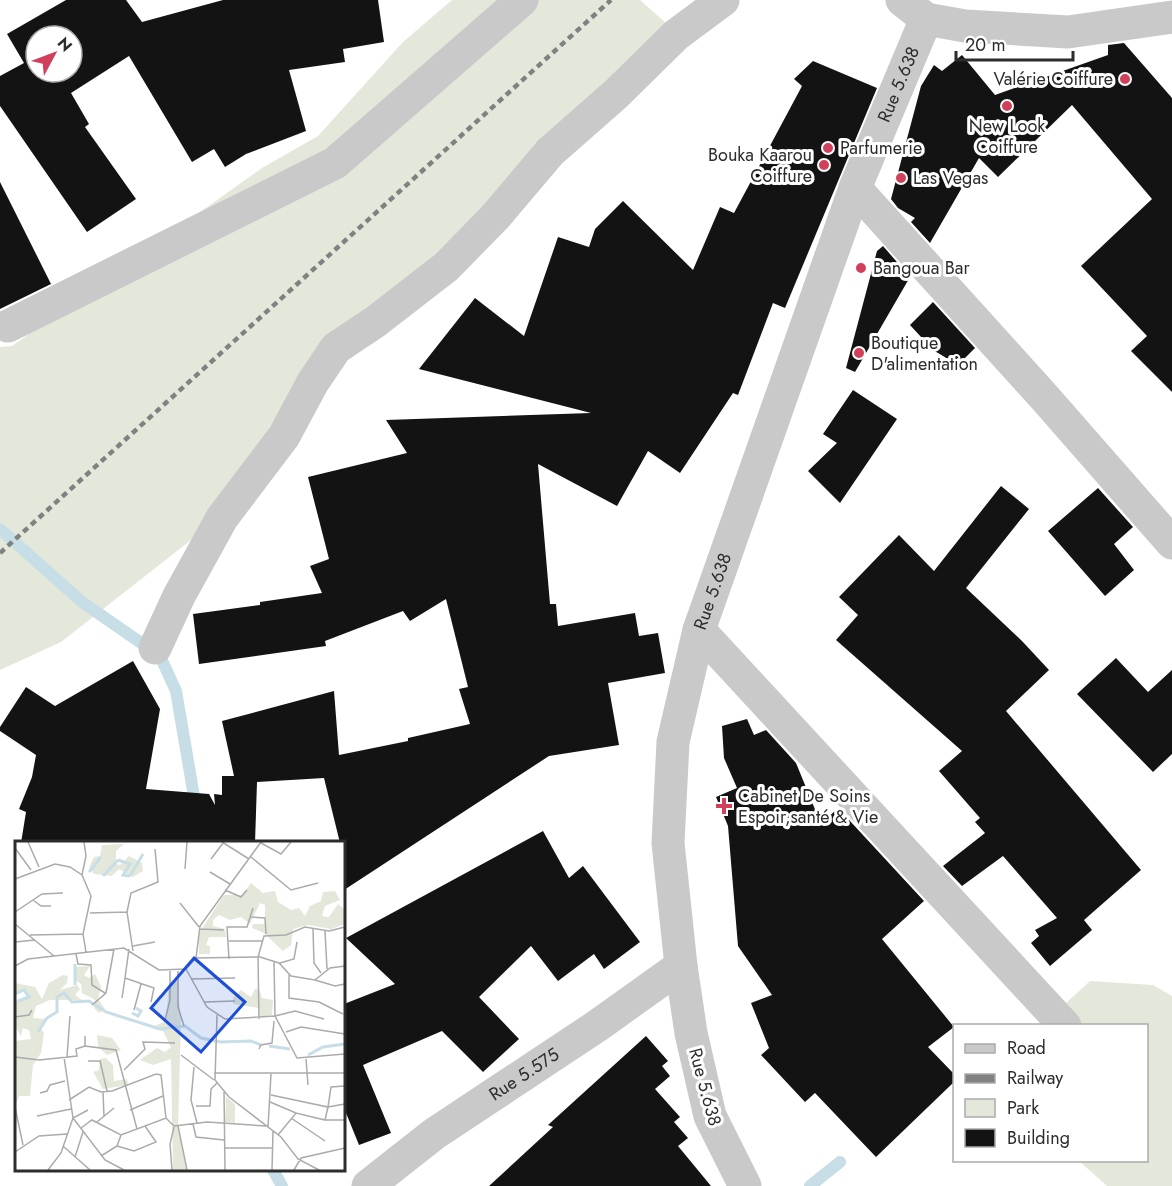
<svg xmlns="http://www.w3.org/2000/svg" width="1172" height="1186" font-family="Jost,sans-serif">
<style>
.green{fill:#e3e8da}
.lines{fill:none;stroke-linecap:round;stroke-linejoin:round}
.stream{stroke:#c8dee6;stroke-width:12}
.building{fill:#131313;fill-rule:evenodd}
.minor{stroke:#c9c9c9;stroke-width:33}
.tertiary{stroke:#c9c9c9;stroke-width:33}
.rail{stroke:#818181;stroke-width:4.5;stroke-dasharray:6 4.5;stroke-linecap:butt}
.poi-dot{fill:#d0405a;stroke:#fff;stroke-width:2}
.labels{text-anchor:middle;stroke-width:6;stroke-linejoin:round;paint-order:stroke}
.poi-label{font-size:18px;fill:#2c2c2c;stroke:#fff;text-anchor:start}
.street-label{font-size:18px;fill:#2c2c2c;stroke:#fff}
.inset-river{fill:none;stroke:#c8dee6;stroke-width:3}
.inset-road{fill:none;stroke:#ababab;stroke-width:1.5}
.view{fill:#1d4ed8;fill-opacity:0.15;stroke:#1d4ed8;stroke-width:3}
.inset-edge{fill:none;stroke:#2c2c2c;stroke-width:3}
</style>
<rect width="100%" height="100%" fill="#fff"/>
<path class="green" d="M452 0H640L667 24 466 236 299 381 205 529 61 642 0 670V347L12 346 262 168 318 136 403 42Z
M1090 981 1153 985 1172 996V1186H1107L1079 1161 1146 1160V1026H1041Z"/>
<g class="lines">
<path class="stream" d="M0 529 82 602 160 656 176 691 196 808
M273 1170 282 1186
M810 1186 840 1162"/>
</g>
<path class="building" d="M66 0H126L142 22 223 0H378L384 42 343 49 345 62 289 70 306 131 246 154 225 167 214 149 192 162 129 56 71 93 89 124 85 127 136 199 87 232 0 106V76L24 63 7 34ZM36 36H72V72H36Z
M1124 43 1172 98V392L1131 351 1147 336 1081 266 1152 199 1072 105 998 177 979 158 930 243 911 222 915 218 898 208 891 199 921 86 934 65 942 71 962 55 995 95 1108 55V45Z
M813 61 877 88 785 308 773 303 738 395 733 393 680 473 648 451 617 506 538 464 550 604H556L558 626 635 613 639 636 658 633 665 673 608 683 619 745 549 756 344 890V843H340L324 778 257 782 255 843H21L26 812 19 809 32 777 36 755 0 731V727L26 687 55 706 133 661 160 709 146 789 209 794 215 805 214 794 222 795V776H234L222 721 334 691 339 755 408 741V738L470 724 459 689 468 687 446 599 410 621 403 611 325 641 326 646 199 664 193 614 260 605V602L322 593 310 566 329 559 308 477 407 453 386 420 591 413 419 369 475 298 524 336 558 237 589 247 595 229 623 201 693 270 720 207 734 213 802 86 794 79Z
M0 182 51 284 0 309Z
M883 246 910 277 855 372 846 368 877 251Z
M933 302 975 348 958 365 933 350 910 325Z
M853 390 897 419 840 503 808 471 837 443 823 434Z
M1001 486 1029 509 966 588 1022 641 1049 670 1006 711 1141 870 1084 920 1092 930 1050 966 1031 943 1039 936 1035 930 1057 918 1003 856 962 886 943 866 985 833 975 822 980 818 939 771 962 751 836 640 858 615 839 597 899 535 934 571Z
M1098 488 1133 527 1114 544 1134 570 1105 596 1048 531Z
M1116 658 1148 692 1172 670V754L1153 772 1077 694Z
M747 719 754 735 766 730 796 763 821 824 838 808 924 901 882 939 954 1027 928 1047 954 1074V1082L876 1157 815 1093 805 1102 761 1055 769 1048 751 1003 772 995 738 946 728 826 716 797 737 788 724 758 722 726Z
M543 831 569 878 583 866 640 942 604 969 594 954 558 981 531 946 479 997 519 1039 483 1072 442 1031 363 1065 391 1133 359 1145 344 1108V1004L395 984 346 938Z
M646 1036 668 1061 662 1066 670 1076 655 1089 680 1117 674 1122 688 1138 678 1146 711 1186H489L553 1127 548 1125Z"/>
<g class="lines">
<g class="minor">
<path d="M855 188 1045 398 1172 543"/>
<path d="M8 326 335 163 522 0"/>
<path d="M699 630 1065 1026"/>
<path d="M155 648 179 596 222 518 284 436 313 382 336 348 375 322 446 267 495 217 550 152 616 94 676 35 723 0"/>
<path id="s1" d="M368 1186 434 1134 597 1026 681 966"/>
<path id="s2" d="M745 1186 710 1116 691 1033 681 966 668 843 673 742 699 630 855 188 926 19"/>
</g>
<path class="tertiary" d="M902 0 926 19 965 26 1068 32 1172 17"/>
<path class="rail" d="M0 553 611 0"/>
</g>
<g class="poi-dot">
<circle cx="1125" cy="79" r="6"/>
<circle cx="1007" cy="106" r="6"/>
<circle cx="828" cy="148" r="6"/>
<circle cx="824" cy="165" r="6"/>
<circle cx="901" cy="178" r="6"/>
<circle cx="861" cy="268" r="6"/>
<circle cx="859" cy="353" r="6"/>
<path d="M721 797h6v6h6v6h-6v6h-6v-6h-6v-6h6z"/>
</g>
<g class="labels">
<g class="poi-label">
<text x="1113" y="85" text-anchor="end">Valérie Coiffure</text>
<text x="1007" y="132" text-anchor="middle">New Look<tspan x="1007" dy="21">Coiffure</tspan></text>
<text x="840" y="154">Parfumerie</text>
<text x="812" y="161" text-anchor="end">Bouka Kaarou<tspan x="812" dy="21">Coiffure</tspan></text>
<text x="913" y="184">Las Vegas</text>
<text x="873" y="274">Bangoua Bar</text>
<text x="871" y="349">Boutique<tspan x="871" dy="21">D'alimentation</tspan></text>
<text x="738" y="802">Cabinet De Soins<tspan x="738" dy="21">Espoir,santé &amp; Vie</tspan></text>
</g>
<g class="street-label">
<text dy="6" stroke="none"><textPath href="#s2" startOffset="1152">Rue 5.638</textPath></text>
<text dy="6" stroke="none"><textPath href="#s2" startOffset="612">Rue 5.638</textPath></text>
<text dy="6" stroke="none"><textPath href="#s1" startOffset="192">Rue 5.575</textPath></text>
<text transform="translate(705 1087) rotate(75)" y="6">Rue 5.638</text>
</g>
</g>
<g transform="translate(15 841)">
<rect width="330" height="330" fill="#fff"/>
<path d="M109 3 101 10V23L105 24 114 15 127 22 128 30 118 36 104 28 97 35 79 33 74 26 79 16 85 15 87 4ZM236 42 248 52 260 50 263 61 276 69 284 67 290 75 295 65 306 60 308 51 320 50 325 59 310 65 307 75 314 76 323 63 330 69V83L316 88 293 84 278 88 276 104 268 110 249 92 237 87 238 83H250V64L245 62 235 83 226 76 215 79 204 74 198 79V85L210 88 211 96H194L191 104 195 105V113H184V92L209 54H227ZM75 125 69 134 74 137 80 133 86 145 83 158 90 168 84 172 79 167 80 159 67 152 66 143 59 138V126ZM48 134 53 135 52 142 45 149 62 144 65 148 60 154 67 159H35L21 165 18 177 31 178 25 186 29 192 26 212 18 224 15 255H4L1 263 0 200 16 198 14 189 8 187 6 195 0 185V160L14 155 10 149 0 153V142L20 146 27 158 34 142ZM162 140 166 178 163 286 171 329H158L156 218 138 224 125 219 142 207 150 211 156 206 148 190 135 187 151 180 154 142ZM240 148H244L247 157 258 159 257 174 245 176 244 167 218 163V157L226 149 236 156ZM82 194 97 197 106 209 92 214 83 206ZM91 217 98 224 99 240 112 238 113 244 88 248 78 231 84 229 85 218ZM211 256 220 263V282L210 281Z" fill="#e3e8da"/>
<path class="inset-river" d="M103 19 115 23 108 34 115 35M74 31 86 16M88 35 103 19M115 35 128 13M60 123V144M0 153 9 149 14 156 3 160M117 172 123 175 126 170 121 167M23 191 32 177 42 171V156L49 152 57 161 74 160 91 171 145 188 170 185 186 197 206 201 236 200 246 204M254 205 275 208M293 214 308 206 330 203"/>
<path class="inset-road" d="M13 1 24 26M207 1 234 18M246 2 266 13 276 1M0 7 16 29M236 16 276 49 303 42M196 18 208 2M170 28 172 1M195 31 215 43M67 34 71 15 69 1M0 38 40 23 55 26 67 34 76 55 68 93 71 111M210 49 226 56 232 49M18 59 26 65H36M165 62 184 86M0 71 27 53 48 52M112 71 116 52 143 41 140 8M75 72 112 71 118 110M236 76 250 77 251 93M0 83 39 115M184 88 209 89M298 88 299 122 306 132M310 90 312 128M15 94 68 93M214 100H248M0 101 20 99M118 105 140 101M114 108 110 137 139 147 136 161M61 113 63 123 76 124 77 144 90 152M181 117 245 116 264 122 276 135 300 139 315 127 330 125M214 118 212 86H232L238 67M259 120 260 175 280 170 309 178M265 122 279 118 282 101M0 125 13 118 109 107 144 129 171 128 181 117 185 85 246 1M171 128 192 166 210 178 260 175 282 217 330 213M163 130V166L169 185M274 134V157L304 161 328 173M176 138 220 137M300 139 320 145 330 143M107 157 110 137M189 161 220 160M77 164 91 152 99 108M119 169 126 143M202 174 200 239 214 256 266 296 283 318 304 329M0 176 14 174 17 169M244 178 243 116 249 95 271 94 290 86 314 90 330 86M150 179 155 159V130M271 191 286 186 330 193M70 195V205L101 209 122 288M244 208 246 204 257 202 259 180M166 214 199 239M0 216 24 219 62 215 61 208 70 205M52 216 55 175M291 218 293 244M73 220H85L92 250M179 226 176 259 182 282M109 229 130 208 128 201 160 202M199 232H330M88 251 89 275M209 251 210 329M25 252 32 250 35 244 50 240M256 254 313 266 316 246 330 245M54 259 74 246 86 251 97 250 141 233 146 234 151 277M255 261 281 272M181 265H195L196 248 202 242M0 266 8 304M73 269 58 277 90 319 109 329M115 269 148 255M22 275 56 268M276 277 310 300M310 279H330M82 281 99 267M178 283 181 296 209 299M159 285 192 281 251 285M163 285 172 329M253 286 256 233M66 287 77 279 106 294 151 277 159 285M263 294 281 272 310 279 313 266 330 263M48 305 75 329M102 305 119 310 141 301 130 285M210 307H257M0 311 24 295 52 293M86 315 102 305 106 294M60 316 68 291M33 329 46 312 58 277 49 216M157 329 155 303 159 286M257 329 258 290M279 329 286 317 330 307"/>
<path class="view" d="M179 117 230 161 186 211 136 167Z"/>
<rect width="330" height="330" class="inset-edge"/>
</g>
<rect x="953" y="1024" width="195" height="138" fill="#ffffff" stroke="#ababab" stroke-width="1.5"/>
<rect x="965" y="1044" width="30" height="9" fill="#c9c9c9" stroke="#ababab" stroke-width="1.5"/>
<text x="1007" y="1054" font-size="18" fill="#2c2c2c">Road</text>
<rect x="965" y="1074" width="30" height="9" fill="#818181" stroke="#ababab" stroke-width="1.5"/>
<text x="1007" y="1084" font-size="18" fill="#2c2c2c">Railway</text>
<rect x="965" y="1099" width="30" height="18" fill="#e3e8da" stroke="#ababab" stroke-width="1.5"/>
<text x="1007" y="1114" font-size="18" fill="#2c2c2c">Park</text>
<rect x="965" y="1129" width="30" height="18" fill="#131313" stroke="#ababab" stroke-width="1.5"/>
<text x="1007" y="1144" font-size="18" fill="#2c2c2c">Building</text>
<g transform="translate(54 54) rotate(49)"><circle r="28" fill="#ffffff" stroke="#ababab" stroke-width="1.5"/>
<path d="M0-4.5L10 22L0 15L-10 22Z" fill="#d0405a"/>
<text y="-9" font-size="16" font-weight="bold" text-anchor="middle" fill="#2c2c2c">N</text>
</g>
<path d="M956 51v9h117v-9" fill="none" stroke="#2c2c2c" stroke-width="3"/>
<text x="965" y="51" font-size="18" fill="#2c2c2c" stroke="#ffffff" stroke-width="4.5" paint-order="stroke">20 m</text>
</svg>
